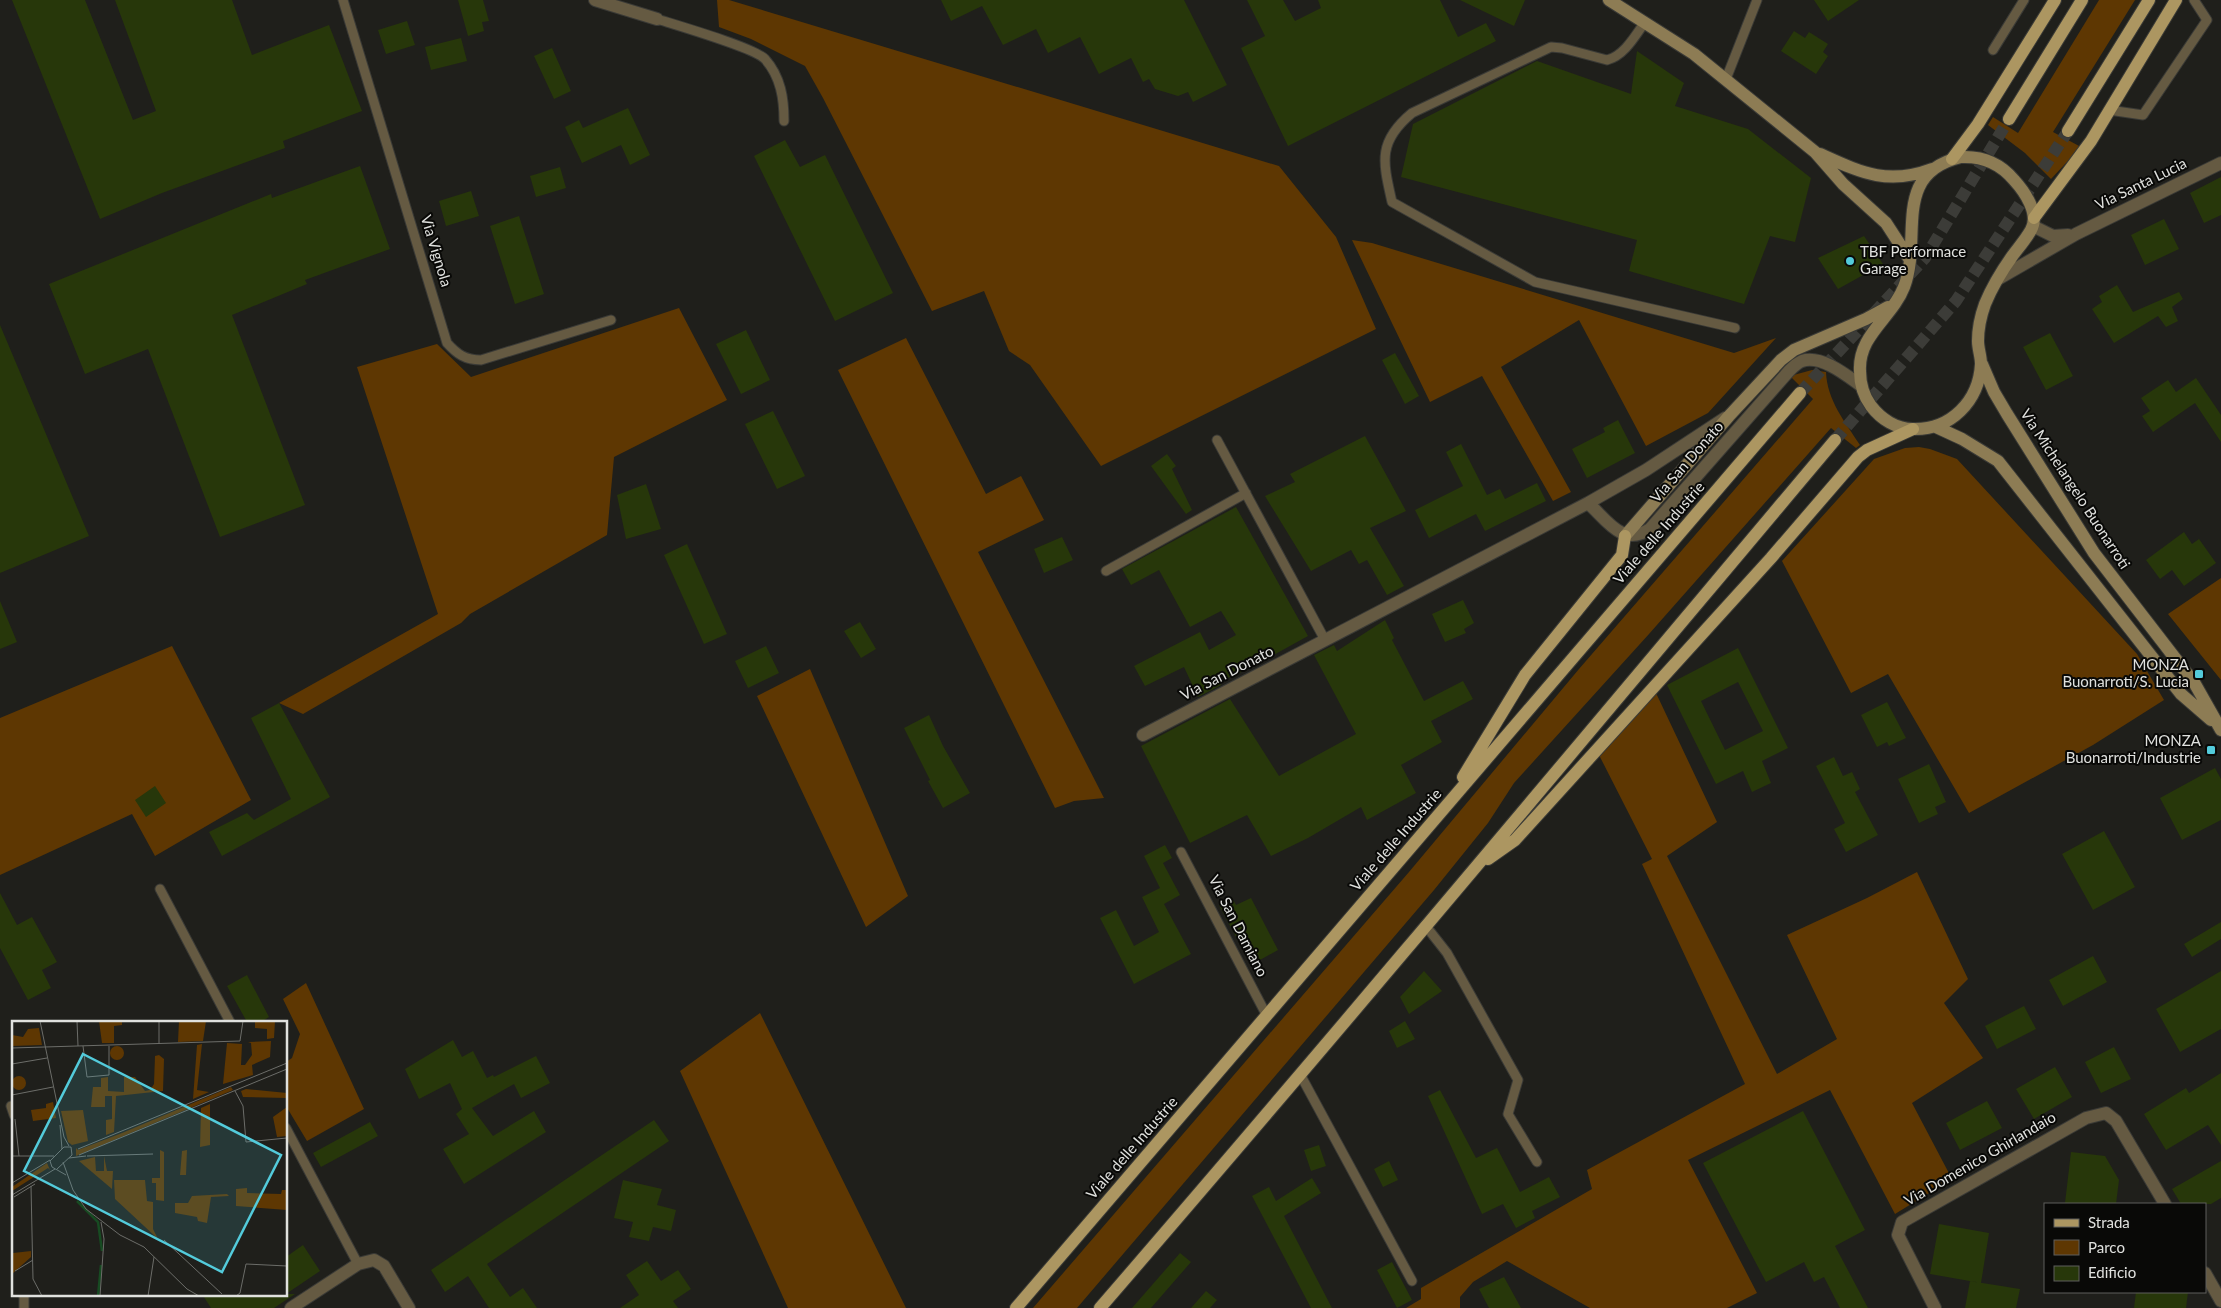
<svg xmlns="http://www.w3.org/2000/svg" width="2221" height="1308" font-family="Lato,sans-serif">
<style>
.green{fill:#5e3702}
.building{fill:#27370a;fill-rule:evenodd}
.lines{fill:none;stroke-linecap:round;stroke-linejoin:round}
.primary-tunnel{stroke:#3c3c38;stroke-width:12;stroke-dasharray:12 6;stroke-linecap:butt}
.lane-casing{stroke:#3a3a36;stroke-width:11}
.street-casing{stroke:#3a3a36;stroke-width:14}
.secondary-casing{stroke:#3a3a36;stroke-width:14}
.primary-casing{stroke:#3a3a36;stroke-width:14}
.lane{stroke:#655a42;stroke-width:9}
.street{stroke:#655a42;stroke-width:12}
.secondary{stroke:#8d7c54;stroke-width:12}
.primary{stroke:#ac9661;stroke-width:12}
.poi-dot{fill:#53cbdb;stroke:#090907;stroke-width:2}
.labels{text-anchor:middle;stroke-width:4;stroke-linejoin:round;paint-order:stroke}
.street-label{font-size:15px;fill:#e0e1de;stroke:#090907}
.poi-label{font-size:15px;fill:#e0e1de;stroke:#090907;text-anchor:end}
.inset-river{fill:none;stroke:#174b22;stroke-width:2.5}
.inset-road{fill:none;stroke:#6c6d69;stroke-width:1}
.view{fill:#53cbdb;fill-opacity:0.15;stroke:#53cbdb;stroke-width:2.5}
.inset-edge{fill:none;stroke:#e0e1de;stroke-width:2.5}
</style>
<rect width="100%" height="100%" fill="#1f1f1b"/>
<path class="green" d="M717 0H729L1279 166 1336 237 1376 329 1101 466 1030 365 1009 351 984 291 932 311 823 98 805 66 751 39 719 27Z
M2099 0H2135L2053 132 2081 147 2051 179 2025 153 1988 125 1993 117 2018 133Z
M1352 240 1372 243 1734 353 1776 338 1708 413 1646 446 1579 320 1501 367 1571 492 1553 501 1482 376 1430 402Z
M679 308 727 400 614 457 607 535 470 614 461 623 303 714 279 703 438 614 357 367 437 344 471 377Z
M906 338 986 494 1021 476 1044 520 978 552 1104 798 1074 801 1055 808 838 370Z
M1812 370 1826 372C1827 400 1845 422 1860 445L1856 448 1831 428 1649 634 1514 783 1488 823 1434 890 1077 1308H1033L1409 872 1579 669 1813 399 1790 376Z
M1919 447 1930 449 1957 459 2137 654 2164 700 2093 745 1969 813 1888 674 1851 693 1782 561 1874 459 1905 448Z
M2221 578V680L2168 614Z
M172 646 251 800 155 856 132 814 0 875V718Z
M810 669 908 896 866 927 757 696Z
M1656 693 1717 822 1667 856 1777 1074 1837 1039 1787 935 1867 898 1917 872 1968 979 1944 1003 1983 1058 1912 1103 1952 1179 1895 1214 1830 1090 1688 1160 1757 1293 1727 1308H1590L1507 1261 1473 1282 1460 1297V1308H1406L1421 1299V1288L1592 1189 1587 1170 1745 1084 1642 864 1652 859 1599 755Z
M306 983 364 1109 307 1141 286 1106V1062L292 1058 300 1034 283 999Z
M760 1013 906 1308H788L680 1071Z"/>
<path class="building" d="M12 0H85L133 120 156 111 115 0H232L252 55 329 25 362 111 283 141 285 148 162 193 100 219Z
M458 0H483L489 21 482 22 484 31 468 36Z
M941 0H1184L1227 85 1193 102 1188 92 1178 96 1155 89 1149 79 1143 82 1131 58 1099 74 1080 37 1048 53 1036 29 1003 45 982 6 951 21Z
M1247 0H1283L1295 21 1321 8 1318 0H1440L1458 37 1486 23 1496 41 1288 146 1241 48 1265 36Z
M1460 0H1525L1514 26Z
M1814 0H1859L1828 21Z
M407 21 415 45 386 54 378 30Z
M1794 31 1805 38 1809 32 1828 44 1823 52 1828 56 1816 74 1781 51Z
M461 38 467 61 431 70 425 47Z
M552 48 571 91 554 99 534 56Z
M1637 51 1684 83 1675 106 1748 129 1811 178 1795 242 1770 236 1744 304 1629 271 1637 240 1401 177 1413 124 1537 61 1631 94Z
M628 108 650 155 630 165 621 145 582 163 565 127 579 120 583 128Z
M785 140 800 167 825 155 893 293 835 321 754 156Z
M360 166 390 249 305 280 307 284 232 315 305 505 220 537 148 349 85 374 49 284 271 194 272 198Z
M560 167 566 188 536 197 530 176Z
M2221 177V215L2204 223 2190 193Z
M471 191 479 216 446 226 439 201Z
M519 216 544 294 515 304 490 226Z
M2164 219 2179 249 2145 265 2131 235Z
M1864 236 1883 264 1838 289 1818 258Z
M2117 285 2133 312 2179 292 2183 299 2172 307 2178 321 2166 327 2158 316 2114 343 2092 309 2102 302 2099 296Z
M0 325 89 536 0 573Z
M746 330 770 380 741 394 716 344Z
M2050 333 2073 376 2046 390 2023 347Z
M1395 353 1419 396 1405 404 1382 360Z
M2196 378 2221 415V442L2195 403 2153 432 2142 416 2150 411 2141 398 2168 380 2176 392Z
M773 411 805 476 777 489 745 424Z
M1618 420 1635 453 1587 478 1572 449 1605 432 1603 428Z
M1365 436 1406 511 1370 528 1404 586 1387 595 1367 560 1359 564 1351 550 1311 571 1265 496 1295 482 1290 474Z
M1461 444 1487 495 1500 489 1505 499 1537 483 1546 501 1485 531 1476 514 1429 538 1415 510 1463 486 1446 452Z
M1167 454 1176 466 1172 469 1192 510 1186 514 1151 466Z
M646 484 661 529 626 539 617 495Z
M1236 507 1308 636 1248 669 1219 682 1221 685 1198 697 1184 667 1145 686 1134 666 1200 632 1209 650 1236 635 1221 611 1190 627 1159 570 1131 585 1122 569Z
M2184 532 2192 544 2199 539 2216 563 2184 586 2172 570 2160 579 2146 560Z
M1062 537 1073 560 1044 573 1034 549Z
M687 544 727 634 704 644 664 555Z
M1463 600 1474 623 1464 629 1466 633 1445 642 1432 614Z
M0 601 17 642 0 649Z
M1385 620 1394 638 1392 640 1424 701 1463 681 1473 699 1431 721 1442 742 1401 765 1416 793 1367 820 1361 807 1308 838 1271 856 1247 815 1190 843 1141 746 1230 699 1279 776 1356 734 1314 655 1334 645 1337 651Z
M860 622 876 649 861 658 844 631Z
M766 646 779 673 748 688 735 661Z
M1738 648 1788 748 1762 761 1771 783 1752 792 1743 771 1716 784 1667 685ZM1738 682 1763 731 1725 750 1701 701Z
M1887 702 1906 738 1889 746 1887 742 1877 747 1861 715Z
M279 703 330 797 222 856 209 832 247 813 254 820 291 799 251 718Z
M929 715 943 746 970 793 943 808 928 781 930 780 904 728Z
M1834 757 1843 776 1852 772 1860 789 1855 792 1878 835 1846 852 1834 829 1845 823 1816 766Z
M1929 764 1946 802 1935 807 1938 814 1919 823 1898 779Z
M2215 768 2221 779V820L2182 840 2160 798Z
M155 786 166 803 146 817 135 800Z
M2104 831 2135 887 2093 910 2062 854Z
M1165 845 1172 858 1163 863 1180 895 1164 904 1191 954 1134 984 1100 918 1116 910 1134 946 1159 932 1142 897 1160 888 1144 856Z
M0 893 17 925 32 917 57 962 42 970 51 988 28 1000 0 948Z
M1232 898 1236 905 1251 898 1278 950 1251 965 1219 905Z
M2221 922V939L2192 957 2184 944Z
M2093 956 2107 982 2063 1006 2049 980Z
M1424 971 1442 991 1409 1014 1400 997Z
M2221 971V1029L2180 1052 2156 1009Z
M247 975 269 1017 261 1022H247L227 986Z
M2024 1006 2036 1029 1997 1049 1985 1026Z
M1405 1021 1415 1039 1397 1048 1389 1031Z
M453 1040 462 1057 473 1051 487 1078 493 1075 494 1077 536 1056 550 1083 521 1098 514 1084 472 1108 493 1136 534 1111 546 1132 464 1184 443 1149 469 1134 456 1114 462 1109 450 1083 419 1099 405 1069Z
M2114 1047 2131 1079 2101 1093 2085 1062Z
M2055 1067 2072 1097 2034 1119 2016 1089Z
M2221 1073V1145L2208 1125 2166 1150 2144 1114 2186 1088 2189 1093Z
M1440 1090 1476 1158 1497 1148 1520 1192 1549 1177 1560 1197 1532 1211 1535 1218 1516 1228 1503 1204 1482 1214 1428 1096Z
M1987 1101 2002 1128 1960 1150 1946 1123Z
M1803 1111 1865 1230 1835 1246 1868 1308H1840L1824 1277 1814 1282 1804 1262 1766 1282 1703 1163Z
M654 1120 669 1141 487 1264 510 1297 523 1288 537 1308H489L468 1276 445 1292 431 1270Z
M370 1122 378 1136 321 1167 313 1153Z
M1319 1145 1326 1166 1311 1171 1304 1150Z
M2071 1152 2105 1156 2119 1180 2116 1204 2065 1203Z
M1389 1161 1398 1180 1383 1187 1374 1169Z
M2221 1161V1198L2211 1204H2181L2172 1189Z
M1312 1178 1321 1193 1284 1216 1332 1308H1311L1252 1196 1269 1187 1276 1201Z
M623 1180 662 1189 657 1205 676 1210 671 1231 653 1227 649 1241 629 1237 633 1222 614 1218Z
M1939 1224 1989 1233 1981 1283 1930 1274Z
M303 1245 320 1271 286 1294V1257Z
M1180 1253 1191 1262 1151 1308H1132Z
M647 1261 661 1281 678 1270 691 1289 673 1301 678 1308H620L639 1295 626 1275Z
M1392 1262 1412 1300 1397 1308 1377 1270Z
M1504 1277 1521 1308H1489L1479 1289Z
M1970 1281 2020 1289 2016 1308H1965Z
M1206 1291 1217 1300 1210 1308H1191Z
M2136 1292H2188L2186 1308H2134Z
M202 1294H295L274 1308H211Z"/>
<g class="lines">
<path class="primary-tunnel" d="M1800 393 1925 258 2009 119
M1835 440 1956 301 2068 131"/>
<defs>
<path id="lane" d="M343 0 447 343C457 354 465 360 481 360L611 320
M657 19C676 25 755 48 765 59 781 77 784 99 784 121
M1645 22C1635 36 1624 56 1607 60L1562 48 1551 47 1412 113C1377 142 1383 162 1392 202L1535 282 1735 328
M1993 50 2024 0
M1726 79 1757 0
M2109 110 2143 115 2207 20 2194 0
M1217 440 1325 640
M1106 571 1246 493
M1181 852 1267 1016
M160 889 230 1022
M1425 925 1447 953 1518 1080 1508 1114 1537 1162
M1301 1076 1412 1281
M11 1106 14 1115
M286 1128 358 1264
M24 1294V1308"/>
<path id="street" d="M595 0 657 19
M2033 226 2053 236 2068 235
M1998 279 2076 234 2221 163
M1588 503C1608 521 1622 547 1650 529L1789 371C1792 368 1797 363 1802 361 1821 355 1845 374 1860 385
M1143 735 1588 503 1646 470 1725 418
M2205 1273 2221 1301
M291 1308 358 1264 374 1260 384 1266 409 1308
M1935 1308 1898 1235 1902 1222 2086 1118 2106 1113 2116 1121 2165 1204"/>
<path id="secondary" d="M1609 0 1694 54 1815 152 1843 184 1886 223 1910 260
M1820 154C1860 172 1887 186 1932 169
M1961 157C1983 156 2000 163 2014 180 2025 192 2040 214 2031 230 2026 239 2019 247 2013 255 2003 269 1992 287 1985 304 1981 315 1978 329 1978 341 1978 349 1981 356 1981 364 1979 401 1951 430 1913 429 1896 429 1881 419 1871 406 1863 395 1860 385 1860 371 1858 335 1892 318 1904 287 1923 238 1890 174 1961 157Z
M1982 364 1994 392 2007 414 2094 553 2195 684 2221 730
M1936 427 1962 439 1998 461 2181 694 2211 720
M1625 536 1729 416 1781 360 1794 350 1866 319 1888 307"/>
<path id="primary" d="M2009 119 2082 0
M2068 131 2149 0
M1952 159 1978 124 2055 0
M2034 218 2091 141 2176 0
M1463 777 1525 675 1622 555 1625 536
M1488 859 1515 840 1771 558 1858 457 1867 450 1913 429
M1016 1308 1800 393
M1100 1308C1348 1021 1591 730 1835 440"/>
</defs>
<use href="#lane" class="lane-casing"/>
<use href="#street" class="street-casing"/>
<use href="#secondary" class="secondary-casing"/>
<use href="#primary" class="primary-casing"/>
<use href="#lane" class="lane"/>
<use href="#street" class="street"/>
<use href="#secondary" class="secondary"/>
<use href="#primary" class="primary"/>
</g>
<g class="poi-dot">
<circle cx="1850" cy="261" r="5"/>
<rect x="2194" y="669" width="10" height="10" rx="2.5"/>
<rect x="2206" y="745" width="10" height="10" rx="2.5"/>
</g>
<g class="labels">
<g class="street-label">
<text transform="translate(2141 184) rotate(-26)" y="5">Via Santa Lucia</text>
<text transform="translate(436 251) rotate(73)" y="5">Via Vignola</text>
<text transform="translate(1687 462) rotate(-49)" y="5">Via San Donato</text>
<text transform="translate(2075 489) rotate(57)" y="5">Via Michelangelo Buonarroti</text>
<text transform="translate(1659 533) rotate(-49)" y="5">Viale delle Industrie</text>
<text transform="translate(1227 673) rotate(-27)" y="5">Via San Donato</text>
<text transform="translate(1396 840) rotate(-49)" y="5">Viale delle Industrie</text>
<text transform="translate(1238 926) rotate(63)" y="5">Via San Damiano</text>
<text transform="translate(1132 1148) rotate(-49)" y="5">Viale delle Industrie</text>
<text transform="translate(1980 1159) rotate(-30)" y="5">Via Domenico Ghirlandaio</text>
</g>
<g class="poi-label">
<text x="1860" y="257" text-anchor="start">TBF Performace<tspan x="1860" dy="17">Garage</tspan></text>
<text x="2189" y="670">MONZA<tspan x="2189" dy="17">Buonarroti/S. Lucia</tspan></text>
<text x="2201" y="746">MONZA<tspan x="2201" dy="17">Buonarroti/Industrie</tspan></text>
</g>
</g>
<g transform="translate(12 1021)">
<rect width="275" height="275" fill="#1f1f1b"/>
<path d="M87 0H110V4L102 5V22H90ZM167 0H194L191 20 166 21ZM243 0H263L262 17 255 18V8L243 7ZM27 7 30 24 0 25V14L11 16 16 8ZM259 20 258 36 240 44 241 54 211 63 215 22 230 23 229 44H233L240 34 239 22 236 21ZM190 23 185 69 197 71 181 78 185 24ZM98 32a7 7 0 1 1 14 0a7 7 0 1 1-14 0ZM147 34 152 38 151 70 104 75 102 111 94 114V99L100 98V75H93V86H79L81 66H89V57L96 56V70L112 71V56H123L133 70 138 69 142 63 143 35ZM0 62a7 7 0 1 1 14 0a7 7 0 1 1-14 0ZM219 66 221 69 64 135V127L66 129 110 112ZM234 68 275 72V77L231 76 229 70ZM41 81 44 97 21 100 19 89 34 87V83ZM198 83V124L188 126 189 87ZM275 86V115L265 116 261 96ZM71 89 76 120 60 124 56 121 49 90ZM148 129 152 131V180L144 179V162H140V157H148ZM175 129 174 154H168L170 130ZM92 135 95 150H101L100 168 67 140 83 136 84 150H92ZM35 142 38 149 36 147 0 170V166ZM102 159H133L135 180 141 181V208L146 218 103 178ZM235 167V172L269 173 270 169H275V189L224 185V168ZM215 173 217 175 199 176 195 202 186 200 185 196 163 192V182H176L180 175ZM0 226 1 232 19 230V236L0 253Z" fill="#5e3702"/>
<path class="inset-river" d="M65 180 86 201 90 230M86 275 89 244"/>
<path class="inset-road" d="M28 0 52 116 57 125M65 0 66 25M147 0V23M71 25 75 56 97 54V25M0 27 228 20 231 0M0 43 35 37M223 70 231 85 234 121 275 117M0 74 41 66M3 98 7 135M48 104 50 128M66 128 275 42M67 134 275 48M1 135H42M75 135 141 133M57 137 74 135M51 141 61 169 74 188 108 214 132 226 175 268 187 275M45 148 60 134 59 126H52L38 140 40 146 54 154M0 162 38 139M19 165 21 258 30 275M0 174 43 148M2 176 23 163M152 219 210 273M3 250 21 239M88 275 92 218 89 201M136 275 142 236M224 275 228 272 234 243 275 245"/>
<path class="view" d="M71 33 269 134 210 251 12 150Z"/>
<rect width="275" height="275" class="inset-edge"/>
</g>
<rect x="2044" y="1203" width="162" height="90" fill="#090907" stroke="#5f5f5d"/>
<rect x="2054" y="1219" width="25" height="8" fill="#ac9661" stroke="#5f5f5d"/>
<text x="2088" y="1228" font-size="15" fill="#e0e1de">Strada</text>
<rect x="2054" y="1240" width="25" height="15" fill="#5e3702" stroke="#5f5f5d"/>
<text x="2088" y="1253" font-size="15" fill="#e0e1de">Parco</text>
<rect x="2054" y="1266" width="25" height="15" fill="#27370a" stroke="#5f5f5d"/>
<text x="2088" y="1278" font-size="15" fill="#e0e1de">Edificio</text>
</svg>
